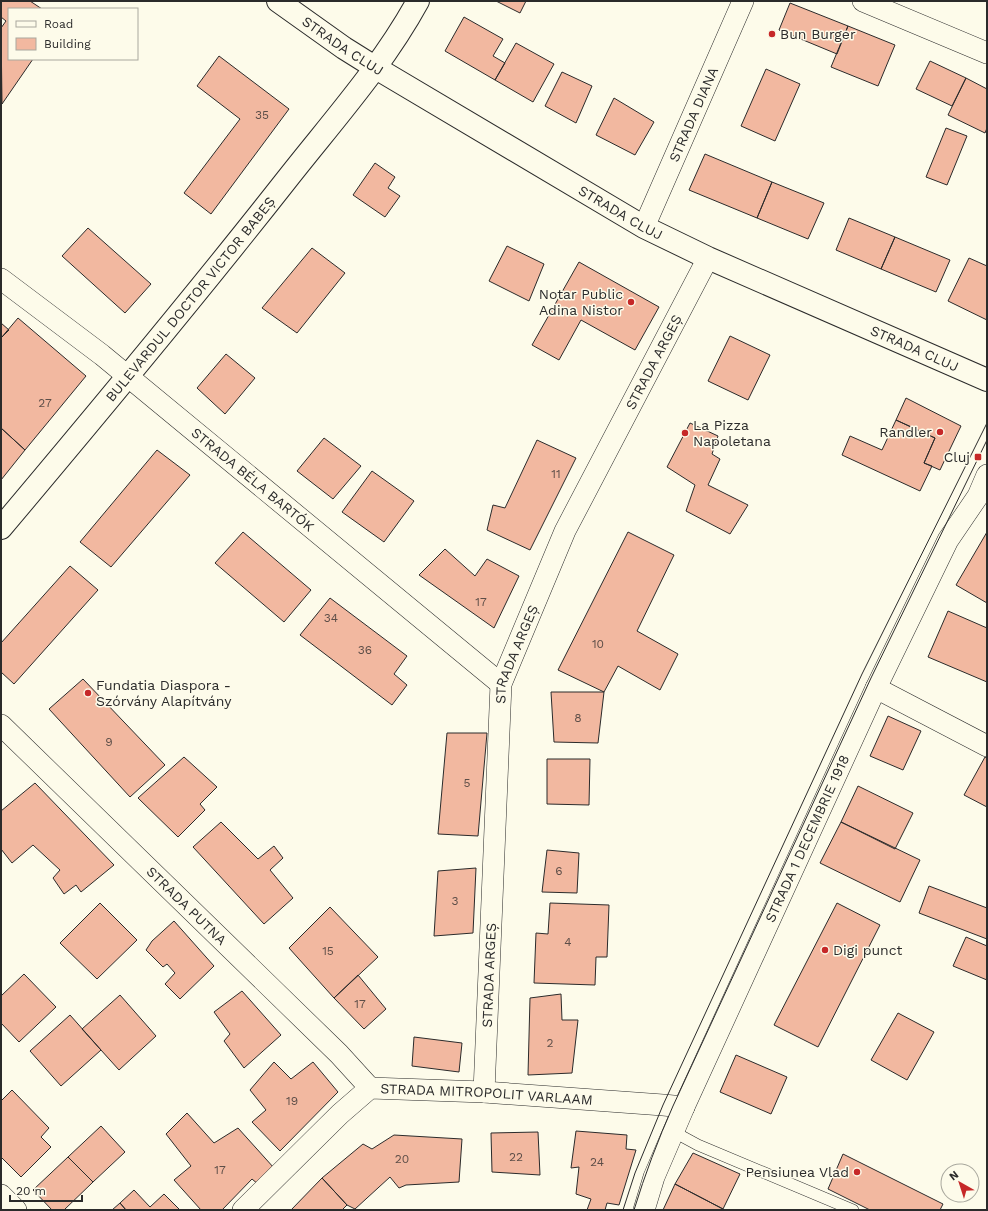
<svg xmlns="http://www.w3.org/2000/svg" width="988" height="1211" font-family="'Work Sans',sans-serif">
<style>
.building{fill:#f2b8a0;stroke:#2b2b2b}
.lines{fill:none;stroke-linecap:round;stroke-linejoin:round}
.lane-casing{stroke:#2b2b2b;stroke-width:12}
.street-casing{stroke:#2b2b2b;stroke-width:22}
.secondary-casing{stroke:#2b2b2b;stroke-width:24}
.lane{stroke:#fdfbea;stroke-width:11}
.street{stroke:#fdfbea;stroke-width:21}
.secondary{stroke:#fdfbea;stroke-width:22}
.tram{stroke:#2b2b2b;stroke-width:1}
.poi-dot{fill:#c62828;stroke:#fdfbea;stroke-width:1.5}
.labels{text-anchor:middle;stroke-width:3;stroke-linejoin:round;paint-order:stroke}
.number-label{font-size:12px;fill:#5d4e48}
.poi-label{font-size:14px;fill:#2b2b2b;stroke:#fdfbea;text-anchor:start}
.street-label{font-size:14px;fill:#2b2b2b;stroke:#fdfbea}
</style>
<rect width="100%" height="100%" fill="#fdfbea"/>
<path class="building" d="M1 1H30L42 9H9V59H33L2 104 1 28 6 21 1 17Z
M496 1H526L520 13Z
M790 3 848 26 837 54 779 30Z
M464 17 503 39 493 56 505 63 495 80 445 51Z
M848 26 895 45 878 86 831 67Z
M516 43 554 64 533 102 495 80Z
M219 56 289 109 211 214 184 193 240 119 197 86Z
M930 61 966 78 952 106 916 89Z
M766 69 800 84 775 141 741 126Z
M562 72 592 86 576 123 545 106Z
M966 78 987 89V128L985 133 948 115Z
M614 98 654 122 635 155 596 135Z
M946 128 967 136 947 185 926 177Z
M705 154 772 182 757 218 689 190Z
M375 163 395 177 388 188 400 196 385 217 353 195Z
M772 182 824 203 808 239 757 218Z
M849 218 895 237 881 269 836 250Z
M88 228 151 284 125 313 62 256Z
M895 237 950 260 936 292 881 269Z
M507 246 544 264 529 301 489 281Z
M312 248 345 273 297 333 262 308Z
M969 258 987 266V320L948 301Z
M579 262 659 307 635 350 581 320 559 360 532 345Z
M18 318 86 376 25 450 1 428V338Z
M1 323 9 330 1 338Z
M730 336 770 355 748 400 708 381Z
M226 354 255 378 225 414 197 388Z
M906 398 961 426 940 470 924 463 935 438 896 420Z
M896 420 935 438 924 463 932 466 920 491 842 455 850 436 882 450Z
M690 423 718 436 712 454 720 459 708 485 748 505 730 534 686 511 695 485 667 467Z
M1 428 25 450 1 480Z
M324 438 361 466 333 499 297 471Z
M537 440 576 458 530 550 487 530 493 505 505 508Z
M157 450 190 475 111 567 80 542Z
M372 471 414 501 384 542 342 512Z
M243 532 311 590 284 622 215 563Z
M628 532 674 555 637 631 678 654 660 690 618 666 604 692 558 670Z
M987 532V603L956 585Z
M445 549 475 576 487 559 519 576 494 628 419 575Z
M70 566 98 590 14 684 1 672V643Z
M330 598 407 656 394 674 407 685 392 705 300 635Z
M948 611 987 628V682L928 657Z
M83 679 165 765 130 797 49 709Z
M551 692H604L598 743 554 742Z
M888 716 921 731 903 770 870 756Z
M447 733H487L478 836 438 834Z
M184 757 217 787 200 804 205 810 178 837 138 798Z
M985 757 987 758V807L964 795Z
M547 759H590L589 805 547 804Z
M35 783 114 865 81 892 76 885 64 894 53 878 60 870 33 845 12 863 1 849V811Z
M858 786 913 813 895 849 841 822Z
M221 822 258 859 274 846 283 858 270 870 293 898 264 924 193 847Z
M841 822 920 860 900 902 820 863Z
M547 850 579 853 577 893 542 892Z
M476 868 473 933 434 936 438 871Z
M929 886 987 908V939L919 913Z
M100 903 137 940 97 979 60 943Z
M550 903 609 905 607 957H596L595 985 534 983 536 933 548 934Z
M837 903 880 925 818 1047 774 1025Z
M330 907 378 957 334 998 289 948Z
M174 921 214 966 180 999 165 984 175 973 167 964 163 967 146 950 152 941Z
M966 937 987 946V980L953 966Z
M24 974 56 1007 19 1042 1 1023V996Z
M358 975 386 1009 364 1029 334 998Z
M242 991 281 1035 244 1068 224 1041 230 1034 214 1012Z
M561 994 562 1020H578L572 1073 528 1075 530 998Z
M120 995 156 1036 119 1070 82 1029Z
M898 1013 934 1032 907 1080 871 1060Z
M70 1015 101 1050 61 1086 30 1051Z
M414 1037 462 1043 459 1072 412 1066Z
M736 1055 787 1077 771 1114 720 1092Z
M274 1062 291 1079 313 1062 338 1092 280 1151 252 1122 266 1110 250 1090Z
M12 1090 49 1128 41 1137 51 1147 21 1177 1 1157V1101Z
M187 1113 214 1143 238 1128 274 1168 259 1185 252 1179 222 1210H201L174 1180 191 1166 166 1134Z
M101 1126 125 1152 93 1182 68 1157Z
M576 1131 627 1135 626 1149 636 1150 619 1205 607 1203 605 1210H587L591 1199 576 1194 579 1167 571 1168Z
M538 1132 540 1175 492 1172 491 1133Z
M394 1135 462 1139 459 1182 406 1185 399 1188 390 1177 355 1209 347 1205 322 1178 363 1144 372 1149Z
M693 1153 740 1174 723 1209 675 1184Z
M843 1154 943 1204 940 1210H870L828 1189Z
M68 1157 93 1182 64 1210H52L33 1190Z
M322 1178 347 1205 342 1210H291Z
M675 1184 723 1209 722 1210H663Z
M134 1190 150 1207 164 1194 180 1210H126L120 1203Z
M120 1203 126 1210H112Z"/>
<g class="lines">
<defs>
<path id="lane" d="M674 1132 698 1145 853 1210"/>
<g id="street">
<path d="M863 1 987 53"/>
<path id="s1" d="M644 227 743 1"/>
<path id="s2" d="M1 279 102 355 501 684"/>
<path d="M876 688 987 746"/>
<path id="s3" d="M1 725 339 1054 370 1088"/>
<path id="s4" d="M484 1092 501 684 565 531 708 258"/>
<path d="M1 1195 16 1210"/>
<path id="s5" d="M243 1210 340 1114 370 1088 484 1092 663 1105 684 1107"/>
<path id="s6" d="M644 1210 654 1177 684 1107 876 688 948 540 978 496 987 475"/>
</g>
<g id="secondary">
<path id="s7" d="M278 1 344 48 376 68 644 227 708 258 987 380"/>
<path id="s8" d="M1 528C97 414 192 300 284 183 330 124 382 67 418 1"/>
</g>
</defs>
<use href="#lane" class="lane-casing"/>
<use href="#street" class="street-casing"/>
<use href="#secondary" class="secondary-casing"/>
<use href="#lane" class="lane"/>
<use href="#street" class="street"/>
<use href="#secondary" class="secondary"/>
<path class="tram" d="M623 1210 635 1173 663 1105 862 674 987 423
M634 1210C645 1174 658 1140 673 1106L871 678 987 440"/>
</g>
<g class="poi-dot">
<circle cx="772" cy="34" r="4"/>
<circle cx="631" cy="302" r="4"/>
<circle cx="940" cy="432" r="4"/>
<circle cx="685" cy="433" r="4"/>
<rect x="974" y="453" width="8" height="8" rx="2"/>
<circle cx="88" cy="693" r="4"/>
<circle cx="825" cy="950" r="4"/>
<circle cx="857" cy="1172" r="4"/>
</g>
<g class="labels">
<g class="number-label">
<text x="262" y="119">35</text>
<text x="45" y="407">27</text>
<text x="556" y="478">11</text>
<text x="481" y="606">17</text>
<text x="331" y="622">34</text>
<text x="598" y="648">10</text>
<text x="365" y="654">36</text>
<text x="578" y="722">8</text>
<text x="109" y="746">9</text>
<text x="467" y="787">5</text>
<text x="559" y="875">6</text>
<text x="455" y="905">3</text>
<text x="568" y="946">4</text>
<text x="328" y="955">15</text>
<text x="360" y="1008">17</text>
<text x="550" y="1047">2</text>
<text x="292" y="1105">19</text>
<text x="516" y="1161">22</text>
<text x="402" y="1163">20</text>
<text x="597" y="1166">24</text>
<text x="220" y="1174">17</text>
</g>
<g class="poi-label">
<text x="780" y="39">Bun Burger</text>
<text x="623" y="299" text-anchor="end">Notar Public<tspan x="623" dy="16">Adina Nistor</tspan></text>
<text x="693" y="430">La Pizza<tspan x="693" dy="16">Napoletana</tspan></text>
<text x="932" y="437" text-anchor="end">Randler</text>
<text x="970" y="462" text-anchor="end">Cluj</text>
<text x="96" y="690">Fundatia Diaspora -<tspan x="96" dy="16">Szórvány Alapítvány</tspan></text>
<text x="833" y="955">Digi punct</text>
<text x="849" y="1177" text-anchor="end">Pensiunea Vlad</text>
</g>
<g class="street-label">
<text dy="5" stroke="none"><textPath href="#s7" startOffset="79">STRADA CLUJ</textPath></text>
<text dy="5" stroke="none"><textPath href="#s1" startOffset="123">STRADA DIANA</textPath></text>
<text dy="5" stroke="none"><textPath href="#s7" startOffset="403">STRADA CLUJ</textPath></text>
<text dy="5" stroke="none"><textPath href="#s8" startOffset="297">BULEVARDUL DOCTOR VICTOR BABEȘ</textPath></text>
<text dy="5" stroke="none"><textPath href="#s7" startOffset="727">STRADA CLUJ</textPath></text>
<text dy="5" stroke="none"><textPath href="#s4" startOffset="765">STRADA ARGEȘ</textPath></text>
<text dy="5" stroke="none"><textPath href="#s2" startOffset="322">STRADA BÉLA BARTÓK</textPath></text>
<text dy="5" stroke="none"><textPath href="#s4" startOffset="441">STRADA ARGEȘ</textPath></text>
<text dy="5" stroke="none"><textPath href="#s6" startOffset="406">STRADA 1 DECEMBRIE 1918</textPath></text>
<text dy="5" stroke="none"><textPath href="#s3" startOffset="259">STRADA PUTNA</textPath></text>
<text dy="5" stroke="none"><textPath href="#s4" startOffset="117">STRADA ARGEȘ</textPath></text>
<text dy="5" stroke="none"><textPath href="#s5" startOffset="293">STRADA MITROPOLIT VARLAAM</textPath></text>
</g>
</g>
<rect width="988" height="1211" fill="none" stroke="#2b2b2b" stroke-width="4"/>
<rect x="8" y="8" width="130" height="52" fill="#fdfbea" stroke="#a9a89e"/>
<rect x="16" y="21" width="20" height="6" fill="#fdfbea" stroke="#a9a89e"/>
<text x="44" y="28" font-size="12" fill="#2b2b2b">Road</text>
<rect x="16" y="38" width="20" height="12" fill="#f2b8a0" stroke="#a9a89e"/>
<text x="44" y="48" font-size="12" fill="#2b2b2b">Building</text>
<g transform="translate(960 1183) rotate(321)"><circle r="19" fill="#fdfbea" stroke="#a9a89e"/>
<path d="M0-3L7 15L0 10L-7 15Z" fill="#c62828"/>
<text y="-6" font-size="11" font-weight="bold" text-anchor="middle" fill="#2b2b2b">N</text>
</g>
<path d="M10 1195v6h72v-6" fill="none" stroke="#2b2b2b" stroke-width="2"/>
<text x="16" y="1195" font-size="12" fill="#2b2b2b" stroke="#fdfbea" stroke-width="3" paint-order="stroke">20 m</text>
</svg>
